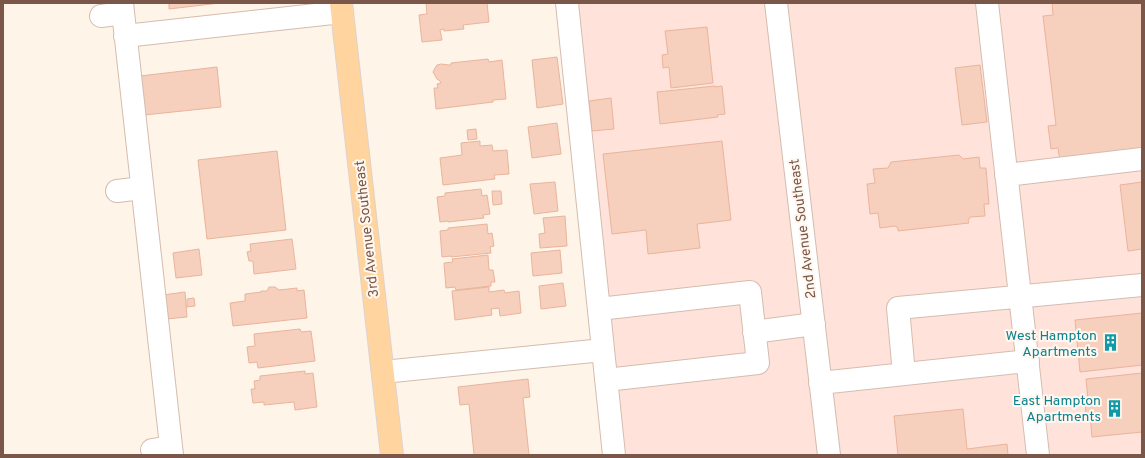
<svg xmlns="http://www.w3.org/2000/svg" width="1145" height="458" font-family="Overpass,sans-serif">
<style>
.commercial{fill:#ffe3db}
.building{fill:#f6cfbd;stroke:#eab49c}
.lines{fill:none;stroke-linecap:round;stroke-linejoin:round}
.minor-casing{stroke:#d4bcaf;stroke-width:24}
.major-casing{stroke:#ddd3d0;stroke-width:24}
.minor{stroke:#fff;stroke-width:22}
.major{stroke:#ffd49e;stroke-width:22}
.labels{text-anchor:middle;stroke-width:4;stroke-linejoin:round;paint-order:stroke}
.street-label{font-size:14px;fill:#7b5749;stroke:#fff8f0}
.culture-label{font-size:14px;fill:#0d838f;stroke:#fff8f0;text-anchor:end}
</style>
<rect width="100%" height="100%" fill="#fef4e8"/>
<path class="commercial" d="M567 3H1142V455H614Z"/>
<path class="building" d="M169 3H220L169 9Z
M426 3H487L489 22 463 25 464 29 444 31V29L440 30 442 40 422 42 419 15 427 14Z
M1052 3H1142V152L1060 161 1058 148 1051 149 1048 126 1056 125 1043 16 1053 15Z
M707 27 713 83 671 88 669 67 663 68 662 55 668 54 665 31Z
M557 57 563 104 537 108 532 60Z
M488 59 489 62 502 60 506 99 493 100V102L436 109 434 88H438L437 84 441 83 440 81 437 79 433 72 435 68 437 65 441 64 449 65H451V63Z
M980 65 987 122 962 125 955 68Z
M217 67 221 107 144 115 140 76Z
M715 86V87L722 86 725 114 717 115 718 117 660 124 657 92Z
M611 98 614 129 592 131 589 101Z
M557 123 561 154 532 158 528 127Z
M476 129 477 139 468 140 467 130Z
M480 141V146L492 145 493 151 507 150 509 174 494 175 495 179 443 185 440 158 462 155 461 143Z
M722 141 731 220 697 224 700 248 648 254 646 230 612 234 603 154Z
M277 151 286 230 207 239 198 160Z
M959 155 963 159 979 157 980 168H986L989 204H984L985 216 970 217 968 221 969 223 898 231V228L895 226 880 228 878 213 870 214 867 184 875 183 873 169 888 168 891 162Z
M555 182 558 211 534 214 530 184Z
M1142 182V249L1128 251 1120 185Z
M481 189 482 196 487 195 490 214 483 215 484 218 448 222V221L440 222 437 197 445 196V193Z
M492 191H501L502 204 493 205Z
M565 216 567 246 540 248 539 234 545 233 543 218Z
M487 224 488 234 492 233 494 246 490 247 491 253 451 257V256L442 257 440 231 448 230V228Z
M292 239 296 269 254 274 253 261H249L247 252 251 251 250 244Z
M199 249 202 275 176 278 173 253Z
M560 250 562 273 533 276 531 253Z
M488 255 489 270H493L495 282H491V286L456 290 455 287 446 288 444 263 453 262 452 259Z
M563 283 566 306 541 309 539 286Z
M269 287H275L279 290 297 288V291L304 290 307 318 233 326 230 303 245 301V294L261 292V291H267Z
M489 287V292L504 290 505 293 519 291 521 313 500 316 499 308 491 309 492 315 455 320 452 291Z
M185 292 187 317 166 319 163 295Z
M194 298 195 306 187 307V299Z
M1142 313V365L1080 372 1075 320Z
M300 329 301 332 311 331 315 361 258 368 257 362 249 363 247 347 255 346 254 334Z
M305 371V374L313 373 317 407 295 410 294 402 264 405V402L253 403 251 389H255L254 381 260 380V376Z
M1142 373V432L1092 437 1090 415 1086 416 1085 400H1088L1086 379Z
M528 379 530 397 523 398 529 455H474L469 404 460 405 458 387Z
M963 409 967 449 1007 444 1008 455H898L894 416Z"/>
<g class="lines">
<defs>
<path id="minor" d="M122 3 172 455
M567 3 614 455
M776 3 829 455
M987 3 1038 455
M101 16 123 13
M125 36 342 12
M1006 175 1142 159
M117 191 142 188
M599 309 750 292 758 363 606 380
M754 332 814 324
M383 372 603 350
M904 374 898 308 1142 285
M820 383 1028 361
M152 450 171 447"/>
<path id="major" d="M341 3 392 455"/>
</defs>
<use href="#minor" class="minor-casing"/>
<use href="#major" class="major-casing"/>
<use href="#minor" class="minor"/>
<use href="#major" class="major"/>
</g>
<defs>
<symbol id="building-bare" viewBox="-9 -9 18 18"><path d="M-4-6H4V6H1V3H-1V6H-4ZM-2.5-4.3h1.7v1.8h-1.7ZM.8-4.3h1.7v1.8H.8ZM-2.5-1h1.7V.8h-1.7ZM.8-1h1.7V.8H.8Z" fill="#0f9aa8" stroke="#fff8f0" stroke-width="2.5" paint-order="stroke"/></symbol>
</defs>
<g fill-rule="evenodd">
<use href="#building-bare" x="1098" y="330" width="25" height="25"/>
<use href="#building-bare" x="1102" y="396" width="25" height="25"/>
</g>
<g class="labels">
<g class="street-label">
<text transform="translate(366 229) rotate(-96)" y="5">3rd Avenue Southeast</text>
<text transform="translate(802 229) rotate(-97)" y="5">2nd Avenue Southeast</text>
</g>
<g class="culture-label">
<text x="1097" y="340">West Hampton<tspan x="1097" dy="16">Apartments</tspan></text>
<text x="1101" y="405">East Hampton<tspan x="1101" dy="16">Apartments</tspan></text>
</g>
</g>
<rect width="1145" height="458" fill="none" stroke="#7b5749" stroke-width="8"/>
</svg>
